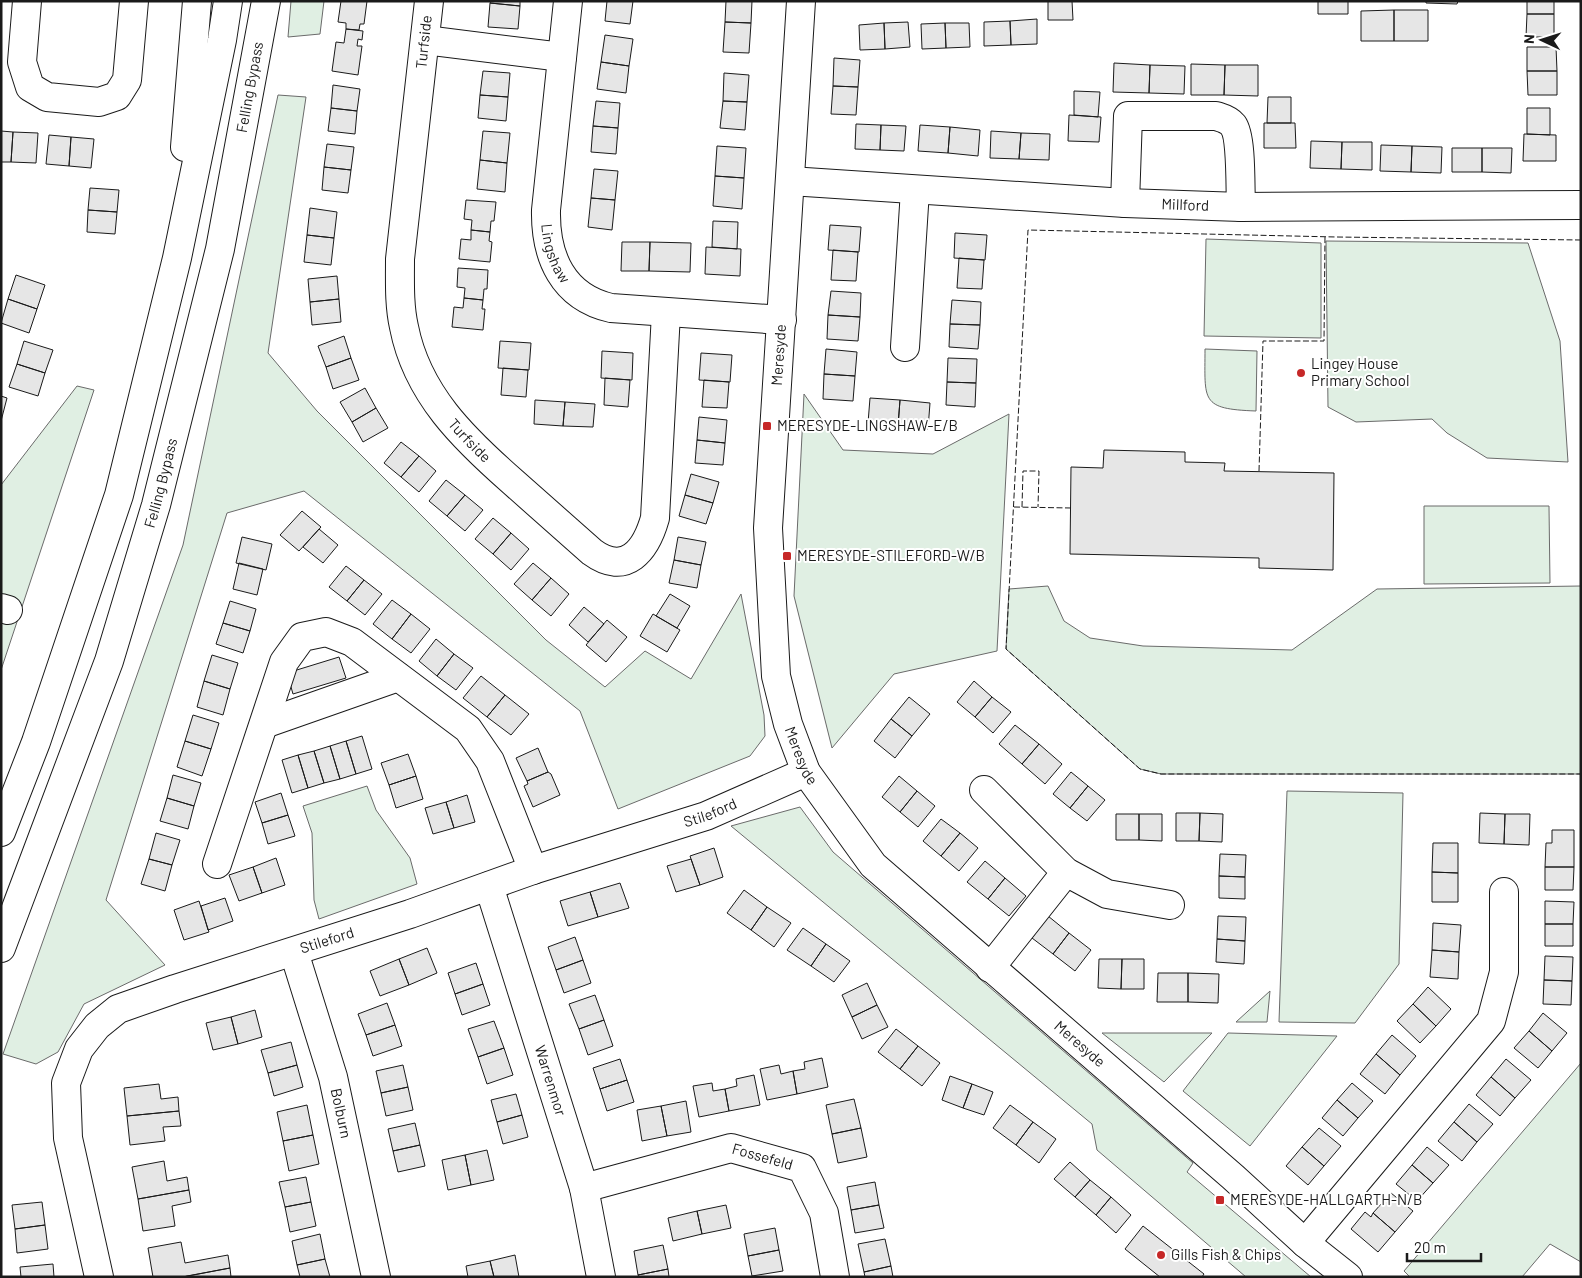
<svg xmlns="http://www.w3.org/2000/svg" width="1582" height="1278" font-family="Barlow,sans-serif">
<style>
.green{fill:#e0efe3;stroke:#6a6a6a}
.building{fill:#e6e6e6;stroke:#1a1a1a}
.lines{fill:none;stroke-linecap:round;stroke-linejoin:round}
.minor-casing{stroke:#1a1a1a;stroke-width:30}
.highway-casing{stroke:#1a1a1a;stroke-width:30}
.minor{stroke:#fff;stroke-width:28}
.highway{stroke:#fff;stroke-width:28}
.fence{stroke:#1a1a1a;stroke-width:1;stroke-dasharray:6 2.5;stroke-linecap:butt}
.poi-dot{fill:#c62828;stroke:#fff;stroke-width:2}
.labels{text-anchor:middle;stroke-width:4;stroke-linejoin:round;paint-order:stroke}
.street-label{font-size:15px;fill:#1a1a1a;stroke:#fff}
.poi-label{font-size:15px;fill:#1a1a1a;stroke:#fff;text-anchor:start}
</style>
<rect width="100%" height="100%" fill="#fff"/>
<path class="green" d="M291 1H324L320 34 288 37Z
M278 95 306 97 268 353 317 411 546 640 605 687 645 651 691 679 741 594 764 715 765 736 750 756 618 809 580 711 304 491 227 513 106 900 165 965 84 1004 58 1052 36 1064 3 1054 183 545Z
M1206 239 1321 243V338L1204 336Z
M1326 241 1528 243 1560 341 1568 462 1487 458 1447 433 1432 419 1356 422 1328 407Z
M1205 349 1257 351 1256 411C1200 409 1205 401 1205 349Z
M77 386 94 390 1 670V485Z
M804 394 843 450 933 454 1009 414 997 651 894 674 832 748 794 596Z
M1424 506H1549L1550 583 1424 584Z
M1048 586 1064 621 1090 638 1143 646 1292 650 1377 589 1581 586V774H1161L1140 769 1006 649 1009 589Z
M367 786 376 810 410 858 417 884 319 919 314 900 312 833 303 806Z
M1287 791 1403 793 1399 964 1355 1023 1279 1022Z
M800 807 833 852 1193 1163 1187 1172 1311 1277H1246L1097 1150 1092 1124 731 826Z
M1270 991 1267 1022H1236Z
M1102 1033H1212L1164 1082Z
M1228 1033 1337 1036 1250 1146 1183 1091Z
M1581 1063V1262L1550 1244 1522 1277H1410L1404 1271Z"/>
<path class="building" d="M341 1H367L364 24H360L359 30 346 29V23L338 22Z
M491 1H520V6L490 3Z
M607 1H633L630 24 605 21Z
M726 1H752L751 23 725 22Z
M1048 1H1072L1073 20H1048Z
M1318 1H1348V14H1318Z
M1426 1H1458L1457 4 1426 3Z
M1527 1H1554V14H1527Z
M490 3 520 6 518 29 488 27Z
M1394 10V41H1361V11Z
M1394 10H1428V41H1394Z
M1527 14H1554V37H1526Z
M1037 19V44L1011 45 1010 21Z
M1010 21 1011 45 984 46V22Z
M725 22 751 23 749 53 723 52Z
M908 22 910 47 885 49 884 23Z
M884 23 885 49 860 50 859 25Z
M945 23 946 48 922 49 921 24Z
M945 23H969L970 47 946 48Z
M346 29 363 31 362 40 358 39 357 46H362L358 75 332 71 336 42 344 43Z
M605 35 633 39 629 66 601 62Z
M1527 47H1556L1557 71H1527Z
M834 58 860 60 858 87 833 86Z
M601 62 629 66 626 93 597 89Z
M1114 63 1150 65 1149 93 1113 92Z
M1191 64 1225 65 1224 95H1191Z
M1150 65 1185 66 1184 94 1149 93Z
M1225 65H1258V96L1224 95Z
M483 71 510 73 508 97 480 95Z
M1527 71H1557V95H1528Z
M724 73 749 75 747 102 723 101Z
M333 85 360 89 357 111 331 108Z
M833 86 858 87 856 115 831 114Z
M1074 91 1100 92 1098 117 1074 115Z
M480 95 508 97 506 121 478 118Z
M1268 97H1291V123H1267Z
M596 101 620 103 618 128 593 126Z
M723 101 747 102 745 130 720 128Z
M331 108 357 111 355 134 328 131Z
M1527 108H1550V135L1527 134Z
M1069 115 1101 117 1099 142 1068 141Z
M1264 123H1295L1296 148H1264Z
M856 124 881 125 880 150 855 149Z
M881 125 906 126 904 151 880 150Z
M920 125 950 127 948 153 918 151Z
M593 126 618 128 616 154 591 152Z
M950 127 980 130 978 156 948 153Z
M1 131 13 132 11 162H1Z
M483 131 510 133 507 163 480 160Z
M991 131 1021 133 1019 159 990 158Z
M13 132 38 133 36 163 11 162Z
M1021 133 1050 134 1049 160 1019 159Z
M1524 134 1556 135V161H1523Z
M49 135 71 137 69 166 46 164Z
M71 137 94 139 91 168 69 166Z
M1311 141 1342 142 1341 169 1310 168Z
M1342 142H1372V170L1341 169Z
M327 144 354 147 351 170 324 167Z
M1381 145 1412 146 1411 172 1380 171Z
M717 146 746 148 744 178 715 176Z
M1412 146 1442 147 1441 173 1411 172Z
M1452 148H1482V172H1452Z
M1482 148H1512L1511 173 1482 172Z
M480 160 507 163 505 192 477 189Z
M324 167 351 170 348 193 322 190Z
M594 169 618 171 615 200 591 198Z
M715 176 744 178 742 209 713 206Z
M90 188 119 190 117 212 88 210Z
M591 198 615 200 612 230 588 227Z
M466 200 496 202 494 221H491L490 232 471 230 472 220 464 219Z
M310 208 337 212 334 238 307 235Z
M88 210 117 212 115 234 87 232Z
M713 221 738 222 737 249 712 247Z
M830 225 861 227 859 252 828 250Z
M471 230 490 232 489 241 492 242 490 262 459 259 461 239 471 240Z
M955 233 987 235 985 260 954 258Z
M307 235 334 238 331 265 304 262Z
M622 242H650L649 271H621Z
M650 242 691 243 690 272 649 271Z
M706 247 741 249 740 276 705 274Z
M833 250 858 252 856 281 831 280Z
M959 258 984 260 982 289 957 288Z
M458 268 488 270 487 289H484L483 300 464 298 465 288 457 287Z
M16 275 45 285 37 309 8 299Z
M337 276 339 299 310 302 308 279Z
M831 291 861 293 860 317 828 315Z
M464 298 483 300 482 309H485L483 330 452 327 454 307 463 308Z
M8 299 37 309 29 333 1 323Z
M339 299 341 322 312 325 310 302Z
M952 300 981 302 980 325 950 324Z
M828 315 860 317 858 341 827 339Z
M950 324 980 325 978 349 949 347Z
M344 336 351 358 326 367 318 346Z
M24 341 53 350 45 373 17 364Z
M500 341 531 343 529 370 498 368Z
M826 349 857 352 855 376 824 374Z
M602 351 633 353 632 380 601 378Z
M701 353 732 355 730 382 699 380Z
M351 358 359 380 333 389 326 367Z
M948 358 977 359 976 383 947 382Z
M17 364 45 373 38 396 9 387Z
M503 368 528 370 526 397 501 395Z
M824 374 855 376 853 401 823 399Z
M605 378 630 380 628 407 604 405Z
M704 380 729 382 727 408 702 407Z
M947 382 976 383 975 407 946 405Z
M365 388 376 408 352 422 340 402Z
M1 396 7 398 1 421Z
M870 398 900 400 898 426 868 423Z
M535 400 565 402 563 426 534 424Z
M900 400 930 403 928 429 898 426Z
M565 402 595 404 593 427 563 426Z
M376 408 388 428 363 442 352 422Z
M699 417 727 420 725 443 697 440Z
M697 440 725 443 723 465 695 463Z
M401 442 419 456 401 477 384 463Z
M1104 450 1185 452V462L1225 463 1224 471 1334 473 1333 570 1259 568V558L1070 554 1071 467 1103 468Z
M419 456 436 471 419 492 401 477Z
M691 474 719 482 713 503 685 495Z
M446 480 465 495 447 516 429 501Z
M465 495 483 510 465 531 447 516Z
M685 495 713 503 706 524 679 516Z
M302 511 321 527 299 551 280 535Z
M493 518 511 533 493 554 475 539Z
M319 529 338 545 323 563 303 547Z
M511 533 529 549 511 570 493 554Z
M242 537 272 544 266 570 236 563Z
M678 537 706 542 701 565 674 560Z
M674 560 701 565 697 588 669 583Z
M239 563 263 569 257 595 233 589Z
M533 563 551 578 532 600 514 584Z
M346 566 364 580 347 601 329 587Z
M551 578 569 594 551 616 532 600Z
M364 580 382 594 365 615 347 601Z
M670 594 690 606 677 628 656 616Z
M392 600 411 614 392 639 373 624Z
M230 601 256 609 250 631 223 623Z
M584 607 604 624 588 642 569 625Z
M411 614 430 629 411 653 392 639Z
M653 614 680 630 667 652 640 636Z
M607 620 627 637 606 662 586 645Z
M223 623 250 631 243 653 216 644Z
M436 639 454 654 437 676 419 661Z
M454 654 473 668 456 690 437 676Z
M212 655 238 663 230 689 204 681Z
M339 657 346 678 293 694 287 673Z
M481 676 505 695 487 717 463 698Z
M204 681 230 689 223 715 197 707Z
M974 681 992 697 975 717 957 702Z
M505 695 529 714 511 735 487 717Z
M909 697 930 714 912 736 891 719Z
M992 697 1011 712 993 733 975 717Z
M193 715 219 723 211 749 185 741Z
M891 719 912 736 895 758 874 741Z
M1015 725 1039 744 1022 764 999 744Z
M362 736 372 769 356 774 346 741Z
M185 741 211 749 202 776 177 767Z
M346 741 356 774 340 779 330 746Z
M1039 744 1062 764 1045 784 1022 764Z
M330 746 340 779 324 783 314 751Z
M538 748 548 772 527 781 516 758Z
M314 751 324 783 308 788 298 755Z
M408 754 416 776 389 785 381 763Z
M298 755 308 788 292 793 282 760Z
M548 772 551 774 560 795 533 807 524 786 528 784 527 781Z
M1071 772 1088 786 1070 808 1053 794Z
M173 775 201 783 194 806 167 798Z
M416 776 423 799 396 808 389 785Z
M899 776 917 791 900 812 882 797Z
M1088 786 1105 800 1087 821 1070 808Z
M917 791 935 806 918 827 900 812Z
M281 793 288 815 262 823 255 802Z
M467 795 475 822 454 828 446 802Z
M167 798 194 806 188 829 160 821Z
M446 802 454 828 433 834 425 808Z
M1176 813H1200L1199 841H1176Z
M1200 813 1223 814 1222 842 1199 841Z
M1480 813 1505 814 1504 844 1479 843Z
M1116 814H1139V840H1116Z
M1139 814H1162V841L1139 840Z
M1505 814H1530L1529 845 1504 844Z
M288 815 295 836 268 844 262 823Z
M941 819 960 833 941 856 923 841Z
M1552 830H1574V867H1545L1546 843H1552Z
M156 833 180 840 172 865 149 859Z
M960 833 978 848 959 871 941 856Z
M1433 843H1458V873L1432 872Z
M714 848 723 877 700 885 690 856Z
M1220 854 1246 855 1245 877 1219 876Z
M276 858 285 885 262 893 253 867Z
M149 859 172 865 165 891 141 884Z
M691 859 700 885 676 892 667 866Z
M985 861 1005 878 988 899 967 882Z
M253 867 262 893 239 901 229 875Z
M1545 867H1574L1573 890H1545Z
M1432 872 1458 873V902H1432Z
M1219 876 1245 877V899L1219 898Z
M1005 878 1026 896 1009 916 988 899Z
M620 883 629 908 598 917 590 892Z
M744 890 767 907 751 930 727 913Z
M590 892 598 917 568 926 560 901Z
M225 898 233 921 208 930 201 906Z
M199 901 209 932 184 940 174 910Z
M1545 901 1574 902 1573 924H1545Z
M767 907 791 923 774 947 751 930Z
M1048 916 1069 933 1053 954 1032 938Z
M1218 916 1246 917 1245 941 1217 939Z
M1433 923 1461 925 1459 952 1432 950Z
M1545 924H1573V946H1545Z
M803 928 826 944 811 966 787 950Z
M1069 933 1091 950 1075 971 1053 954Z
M575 937 583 960 556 970 548 947Z
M1217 939 1245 941 1244 964 1216 962Z
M826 944 850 961 834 982 811 966Z
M427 948 437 973 409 985 399 959Z
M1432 950 1459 952 1458 979 1430 977Z
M1545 956 1573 957 1572 981 1544 980Z
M399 959 409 985 380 996 370 971Z
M1099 959H1122L1121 989 1098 988Z
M1122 959H1144V989H1121Z
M583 960 591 983 564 993 556 970Z
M476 963 483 984 455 994 448 973Z
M1158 973H1188V1002H1157Z
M1188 973 1219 974 1218 1003 1188 1002Z
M1544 980 1572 981 1571 1005 1543 1004Z
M867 983 877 1005 852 1017 842 995Z
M483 984 490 1005 462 1015 455 994Z
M1428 987 1451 1009 1436 1026 1413 1004Z
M595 995 604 1020 579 1029 569 1004Z
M387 1003 395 1025 366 1035 358 1014Z
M1413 1004 1436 1026 1420 1043 1397 1021Z
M877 1005 888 1027 862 1039 852 1017Z
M255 1010 262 1037 238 1044 231 1017Z
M1543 1013 1567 1033 1552 1051 1529 1031Z
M231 1017 238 1044 213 1050 206 1023Z
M604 1020 613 1046 588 1055 579 1029Z
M494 1021 504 1048 478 1057 468 1029Z
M395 1025 402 1046 373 1056 366 1035Z
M896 1029 918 1046 900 1069 878 1052Z
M1529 1031 1552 1051 1538 1068 1514 1048Z
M1392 1035 1416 1056 1400 1075 1376 1054Z
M291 1042 297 1065 268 1073 261 1050Z
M918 1046 940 1063 922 1086 900 1069Z
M504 1048 513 1075 487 1084 478 1057Z
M1376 1054 1400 1075 1385 1094 1360 1074Z
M822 1058 828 1087 797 1094 793 1071 805 1069 804 1062Z
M620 1059 627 1080 600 1089 593 1068Z
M1506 1059 1531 1080 1515 1098 1491 1077Z
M297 1065 303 1087 274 1096 268 1073Z
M403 1065 408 1087 381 1093 376 1071Z
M779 1065 781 1074 793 1071 797 1094 767 1100 760 1069Z
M754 1075 760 1105 729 1111 725 1089 737 1086 736 1079Z
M950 1076 972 1084 963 1108 942 1100Z
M1491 1077 1515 1098 1500 1116 1476 1095Z
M627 1080 634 1102 607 1111 600 1089Z
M712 1083 713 1091 725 1089 729 1111 699 1117 693 1086Z
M1352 1083 1373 1101 1358 1118 1337 1100Z
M159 1084 161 1099 178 1097 179 1111 127 1116 124 1088Z
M972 1084 993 1092 984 1115 963 1108Z
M408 1087 413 1110 386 1116 381 1093Z
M516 1094 522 1115 497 1122 491 1100Z
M854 1099 861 1128 832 1134 826 1105Z
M1337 1100 1358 1118 1343 1136 1322 1118Z
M686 1101 691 1132 667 1136 661 1106Z
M1469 1104 1493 1124 1477 1142 1454 1122Z
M307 1105 313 1135 283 1141 277 1112Z
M1010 1105 1033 1122 1016 1145 993 1128Z
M661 1106 667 1136 642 1141 637 1110Z
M179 1111 181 1126 163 1127 165 1141 130 1145 127 1116Z
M522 1115 528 1137 503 1144 497 1122Z
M1033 1122 1056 1139 1039 1163 1016 1145Z
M1454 1122 1477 1142 1462 1161 1438 1141Z
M415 1123 420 1145 393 1151 388 1129Z
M861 1128 867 1157 838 1163 832 1134Z
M1319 1128 1341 1146 1324 1166 1302 1147Z
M313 1135 319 1164 289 1171 283 1141Z
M420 1145 425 1166 398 1172 393 1151Z
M1302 1147 1324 1166 1308 1185 1286 1166Z
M1427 1147 1449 1165 1433 1183 1412 1165Z
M487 1150 494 1180 471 1185 465 1155Z
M465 1155 471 1185 448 1190 442 1160Z
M164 1161 167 1181 187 1177 189 1190 138 1199 132 1167Z
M1070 1162 1090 1180 1075 1197 1054 1179Z
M1412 1165 1433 1183 1417 1201 1396 1184Z
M306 1177 311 1202 285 1207 279 1182Z
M1090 1180 1111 1197 1096 1215 1075 1197Z
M875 1182 879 1205 851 1210 847 1187Z
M189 1190 191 1202 172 1206 175 1226 143 1231 138 1199Z
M1391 1193 1413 1211 1395 1232 1373 1213Z
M1111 1197 1131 1215 1116 1233 1096 1215Z
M42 1202 45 1225 15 1229 12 1205Z
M311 1202 316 1226 290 1232 285 1207Z
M726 1205 731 1228 702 1234 697 1211Z
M879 1205 884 1228 855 1233 851 1210Z
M697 1211 702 1234 673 1241 668 1218Z
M1365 1212 1371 1217 1373 1213 1395 1232 1378 1252 1351 1229Z
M45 1225 48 1249 17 1253 15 1229Z
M1143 1226 1204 1274 1202 1277H1160L1125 1249Z
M775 1228 779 1250 748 1256 744 1234Z
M320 1234 325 1259 297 1265 292 1241Z
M885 1239 891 1266 864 1272 858 1244Z
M181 1242 185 1263 228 1255 230 1268 183 1277H153L148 1248Z
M663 1245 668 1269 638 1275 634 1251Z
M779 1250 783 1271 752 1276 748 1256Z
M515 1255 519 1277H494L490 1261Z
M325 1259 330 1277H300L297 1265Z
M490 1261 494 1277H468L466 1266Z
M53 1264 54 1277H21L20 1267Z
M891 1266 893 1277H865L864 1272Z
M230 1268 231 1277H183L187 1276Z
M668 1269 669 1277H639L638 1275Z"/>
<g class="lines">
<defs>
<g id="minor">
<path d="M27 1 22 62 30 87 47 97 99 102 117 96 127 80 134 1"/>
<path id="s1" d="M429 1 400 259C400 282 399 305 404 327 417 394 464 439 513 482 539 505 566 529 592 552 626 577 646 550 655 518L666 313"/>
<path id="s2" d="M568 1 546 210C545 257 563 297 611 308L782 320"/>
<path id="s3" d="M801 1 768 528 776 676 788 724 806 772 873 865 1233 1177 1305 1243 1348 1277"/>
<path d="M425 40 562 57"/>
<path id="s4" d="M790 181 1125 203 1241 207 1581 205"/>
<path d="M1125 203 1128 116H1216C1222 118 1228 119 1233 125 1242 137 1240 190 1241 207"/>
<path d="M905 347 915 190"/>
<path d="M1 608 8 610"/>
<path d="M264 724 398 677"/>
<path d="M984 790 1066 872 1107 894 1170 905"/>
<path d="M217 864 284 662 302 637 326 632 352 642 468 729 490 761 533 870"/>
<path id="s5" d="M489 886 584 1188 601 1277"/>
<path id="s6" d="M294 952 333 1077 376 1277"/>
<path d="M990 968 1066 872"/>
<path id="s7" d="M584 1188 731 1148 802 1168 824 1213 835 1277"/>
<path d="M1305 1243 1491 1021 1504 972V892"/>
<path id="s8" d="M99 1277 68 1138 66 1083 79 1049 97 1026 118 1009 175 989 410 914 533 870 706 816 806 772"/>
</g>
<g id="highway">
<path d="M185 147 197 1"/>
<path d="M1 832 36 742 119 495 177 258 222 40 228 1"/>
<path id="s9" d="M1 948 109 661 156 505 220 249 266 1"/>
</g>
</defs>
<use href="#minor" class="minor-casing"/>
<use href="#highway" class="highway-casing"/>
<use href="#minor" class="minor"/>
<use href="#highway" class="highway"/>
<path class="fence" d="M1581 240 1336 237 1028 230 1006 649 1140 769 1161 774H1581
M1259 471 1263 341H1324L1325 237
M1014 507 1071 508
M1022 507 1023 471H1039L1038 507"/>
</g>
<g class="poi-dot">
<circle cx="1301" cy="373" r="5"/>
<rect x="762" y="421" width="10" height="10" rx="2.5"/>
<rect x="782" y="551" width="10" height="10" rx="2.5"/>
<rect x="1215" y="1195" width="10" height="10" rx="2.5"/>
<circle cx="1161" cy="1255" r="5"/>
</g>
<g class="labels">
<g class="street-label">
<text transform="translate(424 42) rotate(-84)" y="5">Turfside</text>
<text dy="5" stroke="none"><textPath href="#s9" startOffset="898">Felling Bypass</textPath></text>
<text dy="5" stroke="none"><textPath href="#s4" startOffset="396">Millford</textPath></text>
<text dy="5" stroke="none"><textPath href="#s2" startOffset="255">Lingshaw</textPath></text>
<text transform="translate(779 355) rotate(-86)" y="5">Meresyde</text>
<text dy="5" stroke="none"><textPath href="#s1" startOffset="461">Turfside</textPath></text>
<text dy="5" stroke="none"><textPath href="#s9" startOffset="492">Felling Bypass</textPath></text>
<text dy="5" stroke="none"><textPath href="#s3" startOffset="760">Meresyde</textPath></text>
<text dy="5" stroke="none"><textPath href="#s8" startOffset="914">Stileford</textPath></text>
<text dy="5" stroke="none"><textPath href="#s8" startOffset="510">Stileford</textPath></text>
<text dy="5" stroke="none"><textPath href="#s3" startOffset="1165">Meresyde</textPath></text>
<text dy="5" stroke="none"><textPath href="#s5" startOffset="204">Warrenmor</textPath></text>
<text dy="5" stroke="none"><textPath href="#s6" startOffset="168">Bolburn</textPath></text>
<text dy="5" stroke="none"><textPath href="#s7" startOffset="185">Fossefeld</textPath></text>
</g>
<g class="poi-label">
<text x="1311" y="369">Lingey House<tspan x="1311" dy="17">Primary School</tspan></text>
<text x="777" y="431">MERESYDE-LINGSHAW-E/B</text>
<text x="797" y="561">MERESYDE-STILEFORD-W/B</text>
<text x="1230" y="1205">MERESYDE-HALLGARTH-N/B</text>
<text x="1171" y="1260">Gills Fish &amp; Chips</text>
</g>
</g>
<rect width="1582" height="1278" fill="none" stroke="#1a1a1a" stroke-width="5"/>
<g transform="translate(1542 40) rotate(274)" stroke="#ffffff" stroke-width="4" paint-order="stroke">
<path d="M0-4L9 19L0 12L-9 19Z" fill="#1a1a1a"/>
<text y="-8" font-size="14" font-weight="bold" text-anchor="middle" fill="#1a1a1a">N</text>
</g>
<path d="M1407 1253v8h74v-8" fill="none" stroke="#1a1a1a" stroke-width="2.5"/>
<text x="1414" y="1253" font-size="15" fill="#1a1a1a" stroke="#ffffff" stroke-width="4" paint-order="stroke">20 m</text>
</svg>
